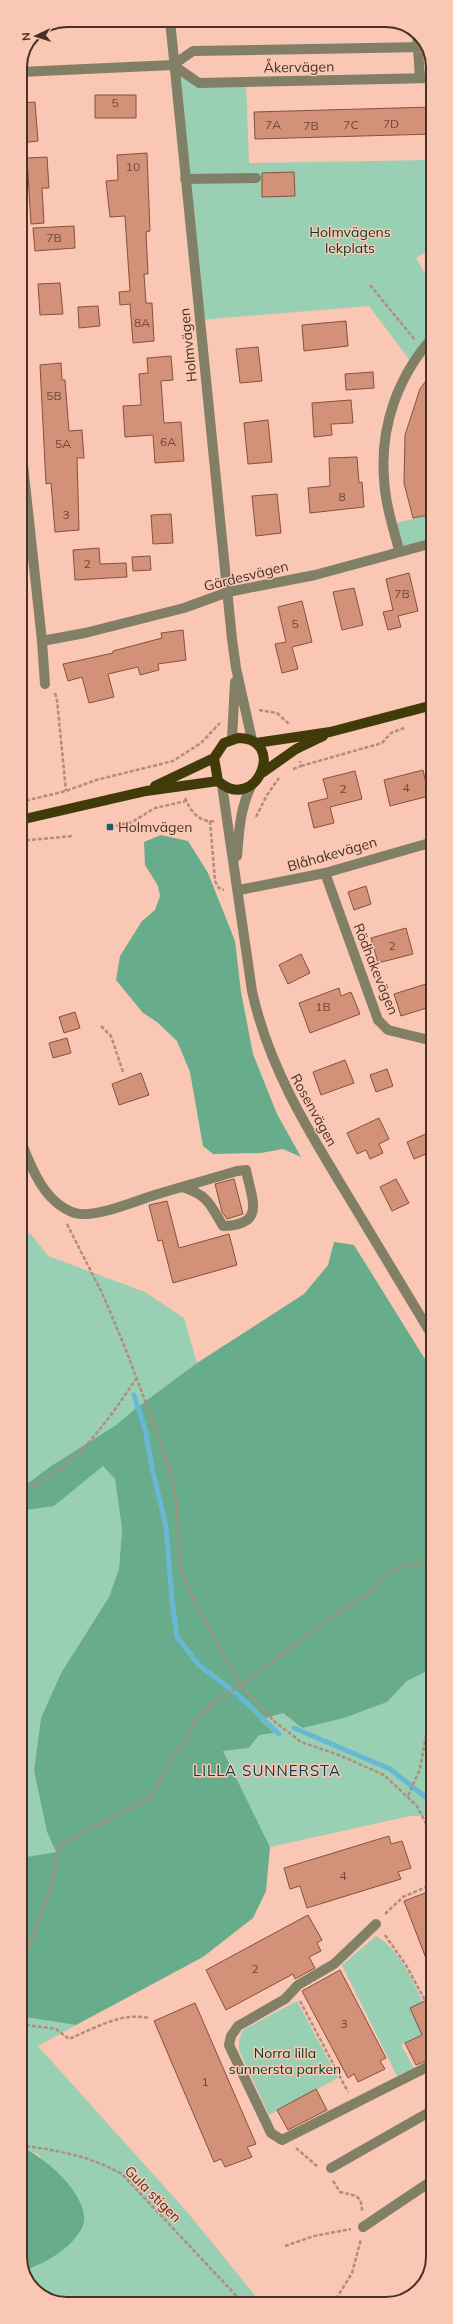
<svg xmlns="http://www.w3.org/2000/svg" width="453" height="2324" font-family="Mulish,sans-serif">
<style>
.green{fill:#99d0b3}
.forest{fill:#68ad8b}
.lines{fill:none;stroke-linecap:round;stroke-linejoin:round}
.stream{stroke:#68b8d3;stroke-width:5}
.building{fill:#d29178;stroke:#86513d}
.path{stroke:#b48c7d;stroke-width:2.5;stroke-dasharray:4 2;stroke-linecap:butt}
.minor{stroke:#827f67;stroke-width:10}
.major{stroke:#413b09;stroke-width:10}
.poi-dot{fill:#1b5e72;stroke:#f9c7b4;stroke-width:1.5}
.labels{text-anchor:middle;stroke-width:3;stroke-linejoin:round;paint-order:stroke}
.number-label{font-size:12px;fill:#6b493b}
.street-label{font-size:14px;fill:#493127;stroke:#f9c7b4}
.park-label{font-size:14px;fill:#013e28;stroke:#f9c7b4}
.poi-label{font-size:14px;fill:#493127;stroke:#f9c7b4;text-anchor:start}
.neighbourhood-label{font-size:15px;letter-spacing:1px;fill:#07404f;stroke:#f9c7b4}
.rim{fill:none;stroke:#493127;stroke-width:2}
</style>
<rect width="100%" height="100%" fill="#f9c7b4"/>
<path class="green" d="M173 65 199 83 246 82 249 163 433 160V248L416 258 433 287V337L412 363 369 306 199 320Z
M433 514V543L399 550 392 524Z
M30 1233 48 1256 145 1292 184 1318 197 1363 135 1409 116 1425 51 1466 20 1489V1244Z
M103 1465 115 1479 122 1529 119 1569 109 1597 61 1673 41 1718 34 1771 47 1832 56 1852 20 1858V1511L54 1506Z
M433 1668V1816H410L270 1847 223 1751 249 1748 259 1735 273 1733 260 1720 283 1713 302 1728 387 1702 407 1681Z
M376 1936C405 1952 419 1996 433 2025V2029L401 2045 414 2068 397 2076 342 1965Z
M297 2001 338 2078 269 2115 239 2050V2040L243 2030Z
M20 2014 25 2017 76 2025 38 2046 188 2213 262 2304H61L34 2290 24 2271C52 2260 63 2250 82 2227L39 2155 20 2147Z"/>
<path class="forest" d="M161 835 188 841 208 873 235 941 241 992 253 1054 277 1114 301 1157 283 1149 261 1153 213 1154 203 1146 190 1072 177 1041 157 1022 143 1013 116 980 120 956 142 921 155 910 160 896 158 886 145 865 144 842Z
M334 1242 354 1245 433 1372V1668L407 1681 387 1702 344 1718 302 1728 283 1713 260 1720 274 1733 259 1735 249 1748 223 1751 270 1847 266 1891 253 1918 203 1957 76 2025 25 2017 20 2014V1858L56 1852 47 1832 34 1771 41 1718 61 1673 109 1597 119 1569 122 1529 115 1479 103 1466 54 1506 20 1511V1489L51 1466 116 1425 135 1409 197 1363 304 1294 328 1265Z
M20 2147C43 2154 96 2201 82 2228 71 2249 45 2263 24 2271L20 2263Z"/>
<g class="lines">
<path class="stream" d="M134 1395 145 1429 153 1472 166 1526 172 1600 177 1637 199 1665 237 1694 279 1734
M294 1728 390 1769 433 1803"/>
</g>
<path class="building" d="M95 95H136V118H95Z
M35 102 38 141 20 143V103Z
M433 107V134L255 139 254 112Z
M147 153 150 231 146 232 148 274H144L146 303H152L154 341 133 343 130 304 120 305 119 292 130 291 125 216 110 217 106 181 118 180 117 155Z
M47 157 49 188H42L44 223 31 224 27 158Z
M294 172 295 196 262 197V173Z
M74 226 75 248 35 251 33 228Z
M60 283 63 314 40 315 38 284Z
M98 306 100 326 79 328 78 307Z
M346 321 348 346 304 351 302 325Z
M258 347 262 381 240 383 236 349Z
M171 356 173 380 161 381 164 423 181 422 184 461 155 463 153 435 125 437 123 406 141 405 139 374 148 373 147 358Z
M61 363 62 380H65L69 431 82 430 84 458H77L79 530 55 532 51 483 46 484 40 365Z
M433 371V514L413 518 404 483 405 435 420 389Z
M373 372 374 388 346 390 345 374Z
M351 400 353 423 331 424 332 435 314 437 312 403Z
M268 420 272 462 248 464 244 423Z
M357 457 359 483 362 482 364 507 310 513 308 488 330 486 329 458Z
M277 494 281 533 256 536 252 496Z
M171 514 173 543 153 544 151 515Z
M99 548 100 564 126 563 127 577 75 580 73 550Z
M150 556 151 570 133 571 132 557Z
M409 573 418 611 398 616 401 627 388 630 383 612 393 610 386 579Z
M354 588 363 625 342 630 333 592Z
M302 601 312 642 292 647 298 669 282 673 275 644 286 642 278 607Z
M183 630 186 660 158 664 159 670 140 675 138 667 108 674 114 697 89 703 82 677 68 681 63 664 113 653V651L162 638 161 633Z
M423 770 429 796 390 806 384 780Z
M355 771 362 799 330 807 334 823 314 828 308 803 328 798 323 779Z
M366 886 371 904 354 910 348 892Z
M406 928 413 954 378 963 371 938Z
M301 954 310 973 288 984 279 965Z
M426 984 433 1006 401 1016 394 994Z
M339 988 341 996 351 992 360 1014 310 1033 299 1003Z
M75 1012 80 1028 64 1033 59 1017Z
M67 1038 71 1053 53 1058 49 1043Z
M345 1060 354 1083 321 1095 313 1072Z
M387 1069 393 1086 376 1092 370 1075Z
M141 1073 149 1095 119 1105 112 1084Z
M379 1118 389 1139 379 1144 383 1153 370 1159 366 1150 357 1154 347 1133Z
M428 1133 433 1151 414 1159 407 1142Z
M234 1179 243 1214 227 1219 222 1212 215 1184Z
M396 1179 409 1203 392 1211 380 1187Z
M167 1201 179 1248 229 1234 237 1265 173 1283 162 1240 158 1241 149 1205Z
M389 1836 391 1844 402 1841 411 1868 398 1872 401 1879 307 1908 300 1886 290 1889 284 1868Z
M425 1893 429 1903 433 1902 432 1974 404 1901Z
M308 1915 322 1940 317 1943 321 1951 309 1957 315 1968 295 1979 293 1974 226 2010 206 1970Z
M340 1970 386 2058 380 2061 385 2069 358 2082 354 2074 348 2078 302 1991Z
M433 1997V2058L416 2065 405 2043 422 2035 410 2008Z
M195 2003 256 2144 247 2147 252 2157 225 2167 221 2159 214 2162 154 2021Z
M316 2089 327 2110 288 2130 277 2110Z"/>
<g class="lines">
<path class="path" d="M370 285 415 340
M55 693 57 700 66 791
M259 710 277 713 289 724
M301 766 382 743 391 733 404 728
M293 769 301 766 300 761
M185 798C190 810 199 823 214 821
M20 802 66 791 96 780 173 761 201 743 220 723
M256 817 267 795 279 778
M210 821 215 881 219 888 224 890
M116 826 132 822 155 808 186 801
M20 841 72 836
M101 1026 111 1036 123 1072
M67 1224 103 1295 124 1345 161 1443 171 1475 177 1506 180 1563 191 1594 225 1658 241 1685 275 1722 301 1742 339 1755 384 1775 417 1806 433 1837
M20 1492C73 1472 106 1423 136 1379
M408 1796 420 1769 426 1736
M385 1914 403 1897 433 1884
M385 1935 406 1965 433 2015
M20 1970 50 1892 58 1846 136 1805 149 1800 173 1756 189 1736 196 1719 217 1700 241 1685 329 1619 370 1592 384 1575 405 1565 433 1562
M300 2001 348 2092
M20 2024 56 2029 69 2039C95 2028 121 2012 149 2018
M20 2145C60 2151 87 2155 122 2174L244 2304
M296 2148 318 2167
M333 2181 340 2192C355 2196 362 2194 362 2212
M285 2246 314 2236 351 2229
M333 2304 352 2273 361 2239"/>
<path class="minor" d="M170 20 232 639 236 668 252 740
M417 33 420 78
M173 65 199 83 433 78
M20 72 173 65 193 51 426 47
M185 179 256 178
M20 437 42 641 45 684
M399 550C393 527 385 503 384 478 380 426 398 376 433 337
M42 641 85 633 184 608 228 592 315 575 433 543
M232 739 235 682
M222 785 252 991C268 1065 306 1127 345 1191 374 1240 404 1288 433 1337
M237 856C239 831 240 809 251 786
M325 873 378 1020 388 1030 433 1041
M239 890 325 873 433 842
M20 1139C31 1167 44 1203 75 1213 95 1219 137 1200 158 1194 184 1186 211 1179 237 1171L246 1170C252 1200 266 1225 223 1226 210 1204 208 1195 182 1187
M376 1924 334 1964 298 1985 285 1999 238 2026 231 2036 229 2045 271 2133 282 2140 433 2064
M331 2168 433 2110
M363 2227 433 2180"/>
<path class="major" d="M238 738C288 738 256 815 218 781L214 758 224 743Z
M256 743 330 732 433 705
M262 773 296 749 323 736
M155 786 214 758
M20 820 146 791 218 781"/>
</g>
<rect class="poi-dot" x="106" y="823" width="8" height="8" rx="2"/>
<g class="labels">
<g class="number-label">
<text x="115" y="107">5</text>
<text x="391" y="128">7D</text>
<text x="273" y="129">7A</text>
<text x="351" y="129">7C</text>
<text x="311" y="130">7B</text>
<text x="133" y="171">10</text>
<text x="54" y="242">7B</text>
<text x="142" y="327">8A</text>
<text x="54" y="400">5B</text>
<text x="168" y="446">6A</text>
<text x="63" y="448">5A</text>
<text x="342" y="501">8</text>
<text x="66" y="519">3</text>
<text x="87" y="568">2</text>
<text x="402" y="598">7B</text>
<text x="295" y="628">5</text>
<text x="406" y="792">4</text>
<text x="343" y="793">2</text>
<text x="392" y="950">2</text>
<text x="323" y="1011">1B</text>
<text x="343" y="1880">4</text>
<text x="255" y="1973">2</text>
<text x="344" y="2028">3</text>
<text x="205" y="2086">1</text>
</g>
<g class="street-label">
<text transform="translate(299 67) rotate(-1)" y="5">Åkervägen</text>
<text transform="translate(188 345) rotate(-96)" y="5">Holmvägen</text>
<text transform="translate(246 576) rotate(-14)" y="5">Gärdesvägen</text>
<text transform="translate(332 854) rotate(-16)" y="5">Blåhakevägen</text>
<text transform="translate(376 969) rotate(68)" y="5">Rödhakevägen</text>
<text transform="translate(314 1110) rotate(61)" y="5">Rosenvägen</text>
<text transform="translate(153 2194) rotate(45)" y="5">Gula stigen</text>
</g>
<g class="park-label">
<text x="350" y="237">Holmvägens<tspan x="350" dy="16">lekplats</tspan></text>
<text x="285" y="2058">Norra lilla<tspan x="285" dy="16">sunnersta parken</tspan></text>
</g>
<g class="poi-label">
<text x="118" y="832">Holmvägen</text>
</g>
<g class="neighbourhood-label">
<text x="267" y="1776">LILLA SUNNERSTA</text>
</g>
</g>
<path d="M0 0H453V2324H0ZM67 27H386A40 40 0 0 1 426 67V2257A40 40 0 0 1 386 2297H67A40 40 0 0 1 27 2257V67A40 40 0 0 1 67 27Z" fill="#f9c7b4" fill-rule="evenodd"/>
<path class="rim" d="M67 27H386A40 40 0 0 1 426 67V2257A40 40 0 0 1 386 2297H67A40 40 0 0 1 27 2257V67A40 40 0 0 1 67 27Z"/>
<g transform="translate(36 36) rotate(266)" stroke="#f9c7b4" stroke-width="3" paint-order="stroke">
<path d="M0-3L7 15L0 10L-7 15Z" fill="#493127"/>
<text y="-6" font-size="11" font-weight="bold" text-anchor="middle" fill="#493127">N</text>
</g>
</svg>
